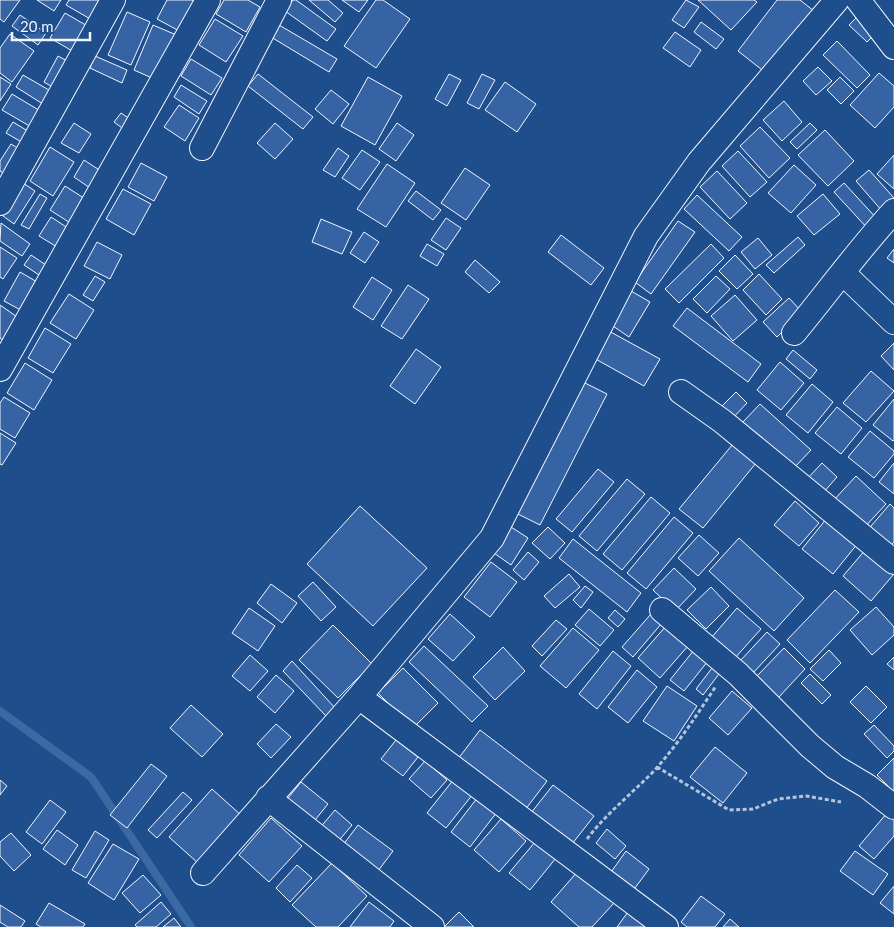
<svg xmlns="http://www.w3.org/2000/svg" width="894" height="927" font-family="Lato,sans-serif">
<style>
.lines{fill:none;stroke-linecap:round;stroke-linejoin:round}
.stream{stroke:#3b69a3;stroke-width:8}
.building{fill:#3563a3;stroke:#f2f6ff}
.minor-casing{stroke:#f2f6ff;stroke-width:26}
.path{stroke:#b3c4dc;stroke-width:3;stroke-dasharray:4 2.5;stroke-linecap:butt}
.minor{stroke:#1f4e8c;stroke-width:24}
</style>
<rect width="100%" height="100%" fill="#1f4e8c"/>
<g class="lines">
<path class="stream" d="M0 711 91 777 191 927"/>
</g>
<path class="building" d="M0 0H20L4 22 0 19Z
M37 0H61L54 11Z
M69 0H104L92 20 66 5Z
M167 0H192L199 4 183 33 157 19Z
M224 0H248L260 7 246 32 216 14Z
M293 0H296L336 29 327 41 285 11Z
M309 0H328L343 13 335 22Z
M342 0H368L359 12Z
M376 0H383L410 19 376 68 344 46Z
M686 0 699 7 684 28 672 20Z
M698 0H754L757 2 731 30Z
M777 0H800L814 11 766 73 738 51Z
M127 12 150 22 131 65 108 55Z
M65 13 89 27 74 52 50 38Z
M20 15 46 33 38 45 12 26Z
M859 15 877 32 867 42 849 25Z
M215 19 243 36 226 62 199 45Z
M701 22 724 39 716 49 694 32Z
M153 25 181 37 161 82 134 70Z
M279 25 337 59 329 72 271 37Z
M675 32 701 50 690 67 663 48Z
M10 34 34 51 12 82 0 73V48Z
M837 41 870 75 857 88 823 55Z
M58 56 69 62 54 88 44 82Z
M95 56 127 70 122 83 90 68Z
M191 59 222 78 211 95 181 76Z
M818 67 832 81 816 95 803 81Z
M879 73 894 86V107L875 128 850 105Z
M258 74 313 117 303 129 248 86Z
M449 74 461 80 447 106 435 99Z
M482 74 495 80 479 109 467 103Z
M23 75 54 93 46 106 16 87Z
M0 77 11 84 0 101Z
M368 77 402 96 375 145 341 126Z
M840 77 854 91 841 104 827 90Z
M505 82 536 104 517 132 485 110Z
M181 85 207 101 199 114 174 97Z
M331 90 349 104 333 124 315 109Z
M12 94 42 112 33 128 2 110Z
M784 101 802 122 782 141 763 120Z
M179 105 199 118 185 141 164 127Z
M121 113 136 123 129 133 114 122Z
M13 122 31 133 25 144 6 133Z
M74 123 91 134 79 153 61 143Z
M275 123 293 139 275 159 257 143Z
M397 123 414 135 396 161 379 149Z
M810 123 817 130 797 149 790 142Z
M760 127 790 158 769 178 740 146Z
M825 130 854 161 828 186 798 155Z
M11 144 21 150 5 174 0 171V161Z
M50 147 74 162 53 196 30 181Z
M338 148 349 156 335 177 323 170Z
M362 150 380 162 360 190 342 178Z
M738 151 767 182 750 197 722 166Z
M894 155V189L877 174Z
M84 160 104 173 93 190 74 177Z
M141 163 167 177 154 201 128 187Z
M387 164 415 183 386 227 357 209Z
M794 165 816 185 791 213 768 193Z
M465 168 490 185 466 220 441 203Z
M869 170 894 198V203L883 212 856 181Z
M717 171 747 203 730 219 700 187Z
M23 183 35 191 14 224 3 216Z
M844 183 879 221 869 230 834 192Z
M65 186 90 202 75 226 50 210Z
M123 189 151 204 134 235 106 219Z
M416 191 441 210 433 220 408 201Z
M40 194 47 198 29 229 21 225Z
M823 194 840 214 814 235 797 216Z
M697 195 742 237 729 251 684 209Z
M51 217 74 232 62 250 39 236Z
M446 218 461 228 446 250 431 240Z
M321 219 352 232 342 254 312 242Z
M678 221 695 232 651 294 635 282Z
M1 223 30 244 22 256 0 241Z
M364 232 379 242 365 263 350 253Z
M561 235 604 268 591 285 548 252Z
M798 237 805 245 774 273 766 265Z
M758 238 772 255 755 269 741 252Z
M97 242 122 255 110 279 84 266Z
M427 244 444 254 437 266 420 256Z
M711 244 724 258 679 303 665 289Z
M0 247 17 258 3 279 0 277Z
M894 249V263L887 258Z
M31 255 52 269 45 279 24 265Z
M735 255 753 274 737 289 719 271Z
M475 260 500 282 489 293 465 272Z
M20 272 44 286 28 314 4 301Z
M759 274 782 299 766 315 743 290Z
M95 276 105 282 93 301 83 295Z
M716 276 730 289 707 313 693 299Z
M372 277 392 290 373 320 353 307Z
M408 285 429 299 402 339 381 326Z
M631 291 650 302 629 337 610 324Z
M69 294 94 310 76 339 50 323Z
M735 295 757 320 733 341 711 316Z
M789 298 802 312 777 337 763 322Z
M0 305 23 321 8 344 0 338Z
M687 308 761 364 748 382 673 326Z
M45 328 71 344 53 373 28 358Z
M607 330 660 359 644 386 592 357Z
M894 343V370L881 356Z
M416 349 441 367 415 404 390 386Z
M793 350 817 370 810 379 786 359Z
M780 362 804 383 781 410 757 390Z
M25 363 52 380 34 410 7 393Z
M871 371 894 391 866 422 843 403Z
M583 382 607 394 540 525 516 513Z
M812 384 833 402 808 433 786 415Z
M736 392 747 403 732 419 720 408Z
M4 397 30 413 15 438 0 429V403Z
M894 399V440L893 441 873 425Z
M760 404 811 450 793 469 742 423Z
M837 407 862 428 841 454 815 433Z
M870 431 894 451V454L874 478 848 457Z
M0 433 16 443 2 465 0 464Z
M733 444 756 463 703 528 679 509Z
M822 463 837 477 823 493 807 479Z
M894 463V494L879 482Z
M598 469 614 482 572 532 556 519Z
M856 476 886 504 863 529 833 501Z
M627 479 645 494 597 551 579 536Z
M651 497 670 513 622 570 603 554Z
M795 501 819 523 799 546 774 525Z
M890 504 894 508V542L885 552 865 533Z
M360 506 427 568 373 626 307 564Z
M674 517 693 533 646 589 627 573Z
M827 518 858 543 833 574 802 549Z
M511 527 528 538 511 565 494 553Z
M548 527 565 543 550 559 532 543Z
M699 535 719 553 698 576 678 558Z
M739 538 804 598 774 631 709 571Z
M573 539 641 593 627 612 559 558Z
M866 549 894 574 871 601 843 576Z
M528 552 539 562 524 580 513 570Z
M491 562 517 582 490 617 464 597Z
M674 568 696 589 675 611 653 590Z
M569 574 580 587 555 608 544 596Z
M313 582 336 607 321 621 298 596Z
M271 584 297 603 282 623 257 603Z
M585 586 593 592 581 608 573 600Z
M711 587 729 606 706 629 687 610Z
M835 590 859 612 810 663 787 640Z
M876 607 894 627V635L872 655 850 630Z
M249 608 275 626 258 651 232 633Z
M737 608 761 629 734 659 711 638Z
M589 609 614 630 600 646 575 625Z
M615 610 625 619 618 627 608 618Z
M450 614 475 637 453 661 428 639Z
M651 614 662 623 633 657 622 647Z
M556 620 567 629 542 656 532 646Z
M333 625 372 664 338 698 299 660Z
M666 626 688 646 660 678 638 658Z
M573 628 599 650 566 688 540 666Z
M767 632 780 644 753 673 740 661Z
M424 646 488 706 472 722 409 662Z
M503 647 525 671 495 700 473 677Z
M784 648 805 669 778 698 756 677Z
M694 650 708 661 684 691 670 680Z
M829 650 841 663 823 681 810 669Z
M613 651 631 666 597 709 579 694Z
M250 655 268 671 250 691 232 676Z
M894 657V670L887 664Z
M292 661 335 708 326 716 283 671Z
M403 668 438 703 413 728 378 693Z
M712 668 719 674 703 695 696 689Z
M637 670 657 687 628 723 608 707Z
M810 674 831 695 822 704 801 683Z
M276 675 294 691 275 713 257 697Z
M667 686 697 706 674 741 643 721Z
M866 686 887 707 871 723 850 702Z
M732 691 752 708 728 735 709 718Z
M191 705 223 734 202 757 170 728Z
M276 724 291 737 271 758 257 744Z
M874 725 894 746V751L887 758 864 734Z
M480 730 547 781 525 810 458 759Z
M396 740 418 757 403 776 381 759Z
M715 747 747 773 723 803 690 777Z
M894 758V792L877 775Z
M425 761 447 780 431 798 409 779Z
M151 764 167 776 127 828 110 815Z
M454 779 473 794 446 828 427 813Z
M0 780 7 786 0 795Z
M301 782 328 804 311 825 284 803Z
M553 785 594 816 572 844 531 813Z
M212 789 242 816 199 864 169 837Z
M183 792 192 800 157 838 148 830Z
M478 797 497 812 470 847 451 832Z
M50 800 66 812 42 844 26 832Z
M335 810 352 825 336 844 318 830Z
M887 813 894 819V836L874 859 859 846Z
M271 818 302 846 269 882 239 855Z
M501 819 526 841 499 872 474 850Z
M358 825 393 851 375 875 340 849Z
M607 829 626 846 615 859 596 843Z
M57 830 78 845 65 865 43 849Z
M95 831 109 840 86 878 72 870Z
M11 833 31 855 14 871 0 856V842Z
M535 842 556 858 530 890 509 873Z
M113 844 139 859 114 900 88 883Z
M626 851 649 869 632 892 609 875Z
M855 851 888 874 873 895 840 871Z
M332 863 367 896 338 927H316L292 905Z
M297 865 312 878 290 902 276 888Z
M578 871 614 903 592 927H579L551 902Z
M143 875 161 895 140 913 122 893Z
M894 886V914L880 903Z
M701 896 725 914 715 927H687L681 922Z
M161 902 171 914 156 927H137L135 925Z
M369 902 394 921 390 927H350Z
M49 903 85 924 83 927H41L36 924Z
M0 905 25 921 21 927H8L0 922Z
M459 912 474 927H444Z
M628 912 650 927H617Z
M174 918 181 927H163Z
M730 919 739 927H723Z"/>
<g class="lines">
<defs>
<path id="minor" d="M858 0 894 47
M202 148 279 0
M0 203 113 0
M843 273 894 322
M794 333C828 292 858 250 894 211
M0 369 208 0
M681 392 722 421 894 562
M662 610 738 674 810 746 835 767 867 786 894 807
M359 697 666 927
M268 798 432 927
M203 873 359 697 492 538 646 236 699 162 837 0"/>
</defs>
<use href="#minor" class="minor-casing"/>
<path class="path" d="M657 767 729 810 753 809 778 799 806 796 841 802
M587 839C606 814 630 795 652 773 677 746 696 716 716 686"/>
<use href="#minor" class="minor"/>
</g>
<path d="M12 32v8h78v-8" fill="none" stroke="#f2f6ff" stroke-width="2.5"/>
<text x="20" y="32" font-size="15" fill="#f2f6ff" stroke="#1f4e8c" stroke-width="4" paint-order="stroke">20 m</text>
</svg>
